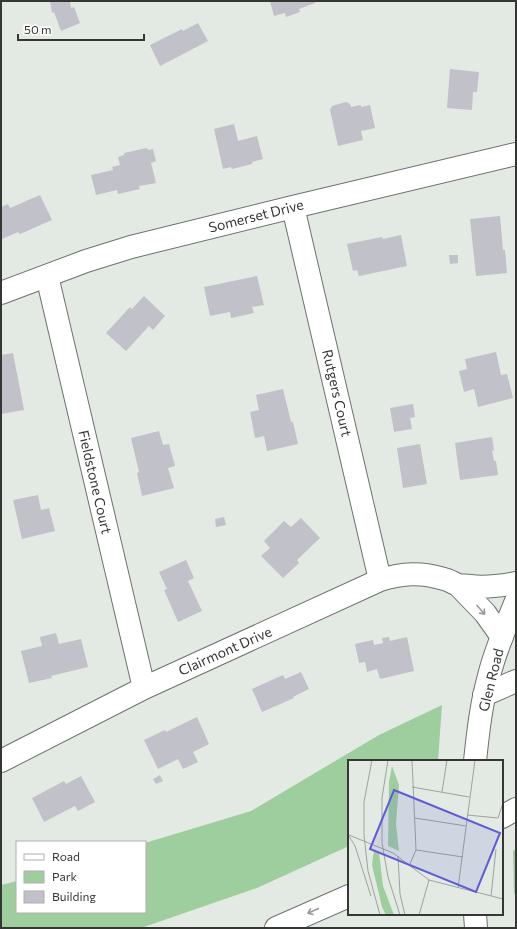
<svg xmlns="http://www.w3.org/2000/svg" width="517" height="929" font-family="Commissioner,sans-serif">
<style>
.green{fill:#9fce9e}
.building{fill:#c0c1c9}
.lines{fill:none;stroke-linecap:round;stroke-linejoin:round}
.minor-casing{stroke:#6c726c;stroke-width:24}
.major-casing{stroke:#6c726c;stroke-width:24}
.highway-casing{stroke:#6c726c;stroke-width:24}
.minor{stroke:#fff;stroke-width:22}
.major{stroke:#fff;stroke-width:22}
.highway{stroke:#fff;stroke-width:22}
.oneway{stroke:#9a9b9a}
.labels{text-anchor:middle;stroke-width:3;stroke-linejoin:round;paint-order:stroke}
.street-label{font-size:14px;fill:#353735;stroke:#fff}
.inset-road{fill:none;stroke:#9da29d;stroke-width:1}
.view{fill:#615cd4;fill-opacity:0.15;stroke:#615cd4;stroke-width:2}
.inset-edge{fill:none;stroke:#353735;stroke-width:2}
</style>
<rect width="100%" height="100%" fill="#e3eae3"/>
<path class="green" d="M442 705 438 761H349V846L257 888 141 928H1V885L17 881V912H145V843L251 811 379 735Z
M516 849V893L514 894 513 851Z"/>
<path class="building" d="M50 1H70L71 8 74 7 80 23 61 31 54 12 52 13Z
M270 1H315V3L299 9 300 12 286 17 285 13 274 16Z
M198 23 208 41 160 66 150 45 182 29 183 31Z
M450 69 479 72 477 92H473L472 110 447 108Z
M346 102 350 104 351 107 361 105V107L370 105 375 128 361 131 363 140 338 146 330 110 332 106Z
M234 124 238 141 257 136 263 159 252 162V164L232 169 231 167 223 169 214 129Z
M147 148 148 150 153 149 156 161 151 163 156 183 139 186 140 189 118 194 117 190 96 195 91 175 113 170 112 167 120 165 118 157 124 155V153Z
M40 195 52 220 20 234 18 232 2 239 1 237V207L8 204 10 208Z
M500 216 503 250H505L507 273 476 276 470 219Z
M401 235 407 266 359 276 357 270 353 271 347 244 382 237 383 239Z
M449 255H458V263L450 264Z
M257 276 264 305 252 307 254 313 231 318 230 312 210 316 204 287Z
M144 296 165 316 153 330 149 326 126 351 106 333 130 307 132 309Z
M496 352 501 375 507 374 513 398 478 407 474 389 464 392 459 371 467 369 465 359Z
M13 353 24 410 1 414V355Z
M283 389 291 422H293L298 444 267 451 264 436 255 438 250 412 259 410 256 395Z
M413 404 415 417 410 418 412 429 394 432 390 408Z
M159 431 163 445 169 444 175 466 168 468 174 488 142 496 137 473 139 472 131 438Z
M492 437 494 450 492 451 494 461H496L498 475 460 480 455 443Z
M420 444 427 484 403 488 397 448Z
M38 495 41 510 49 508 55 531 22 539 13 500Z
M224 517 226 525 216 527 215 519Z
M301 518 320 538 297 560 299 563 283 578 261 556 270 548 264 541 284 521 291 527Z
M186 560 194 578 188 581 202 611 178 622 164 590 167 589 159 572Z
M56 633 59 644 81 639 88 667 51 676 52 678 29 683 21 651 42 646 40 637Z
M389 637 390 641 407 637 414 671 380 679 377 669 367 672 365 662 359 663 355 644 373 640 374 645 383 643 382 638Z
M301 672 309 689 293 697 294 698 262 712 252 689 283 675 285 679Z
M197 717 209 744 193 752 198 762 183 769 178 759 158 769 144 740 165 730 166 732Z
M160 775 163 781 156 784 153 779Z
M81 776 95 802 78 811 75 806 44 822 32 798 64 781 66 784Z"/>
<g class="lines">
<defs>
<path id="minor" d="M293 207 380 580
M47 276 144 688
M1 293 86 261 131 247 293 207 516 154
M458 585 485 613 502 637
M1 761 144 688 380 580C403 573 421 572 444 579 449 580 453 583 458 585 462 586 466 585 470 586 486 588 500 586 516 583"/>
<path id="major" d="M475 761C478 733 481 704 489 676 495 651 506 626 516 601
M475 914 476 928"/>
<path id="highway" d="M484 695 516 681
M502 817 516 809
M276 928 349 896"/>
</defs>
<use href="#minor" class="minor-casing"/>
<use href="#major" class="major-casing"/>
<use href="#highway" class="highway-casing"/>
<use href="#minor" class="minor"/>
<use href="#major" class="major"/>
<use href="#highway" class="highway"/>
</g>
<defs><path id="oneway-shaft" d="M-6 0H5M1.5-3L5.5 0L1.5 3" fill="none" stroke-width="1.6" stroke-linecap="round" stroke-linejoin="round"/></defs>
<g class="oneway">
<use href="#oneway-shaft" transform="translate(481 610) rotate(49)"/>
<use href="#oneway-shaft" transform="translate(313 911) rotate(156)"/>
</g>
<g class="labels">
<g class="street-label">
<text transform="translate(256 216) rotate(-14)" y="5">Somerset Drive</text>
<text transform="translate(337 393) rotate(77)" y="5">Rutgers Court</text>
<text transform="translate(95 482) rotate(77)" y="5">Fieldstone Court</text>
<text transform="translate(225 651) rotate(-24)" y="5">Clairmont Drive</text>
<text transform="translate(491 680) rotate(-76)" y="5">Glen Road</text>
</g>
</g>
<g transform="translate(348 760)">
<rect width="155" height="155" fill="#e3eae3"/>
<path d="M44 6 51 25 48 64 51 91 40 86 41 22ZM26 90 31 92 35 126 46 155H38L34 147 24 105Z" fill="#9fce9e"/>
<path class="inset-road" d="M24 0 16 42V75L20 111 32 155M40 0 34 38V83L40 117 52 155M64 27 121 37M94 32 99 0M119 55 150 58 155 43M67 58 118 66M1 75 45 93 81 120 155 139M1 76 7 86 23 136M68 90 115 97M50 96 52 134 57 155M61 106 68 90 64 0M110 128 127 0M143 136 148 89M71 155 81 120"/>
<path class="view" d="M46 30 152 73 128 132 22 89Z"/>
<rect width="155" height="155" class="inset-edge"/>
</g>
<rect width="517" height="929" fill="none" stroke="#353735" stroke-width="4"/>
<rect x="16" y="841" width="130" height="72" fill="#ffffff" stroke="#aeafae"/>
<rect x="24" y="854" width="20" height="6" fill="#ffffff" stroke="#aeafae"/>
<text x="52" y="861" font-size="12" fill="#353735">Road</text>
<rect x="24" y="871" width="20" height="12" fill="#9fce9e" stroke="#aeafae"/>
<text x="52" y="881" font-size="12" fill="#353735">Park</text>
<rect x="24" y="891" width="20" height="12" fill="#c0c1c9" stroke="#aeafae"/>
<text x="52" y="901" font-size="12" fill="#353735">Building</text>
<path d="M18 34v6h126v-6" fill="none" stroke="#353735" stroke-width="2"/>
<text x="24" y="34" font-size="12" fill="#353735" stroke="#ffffff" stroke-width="3" paint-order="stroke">50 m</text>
</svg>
